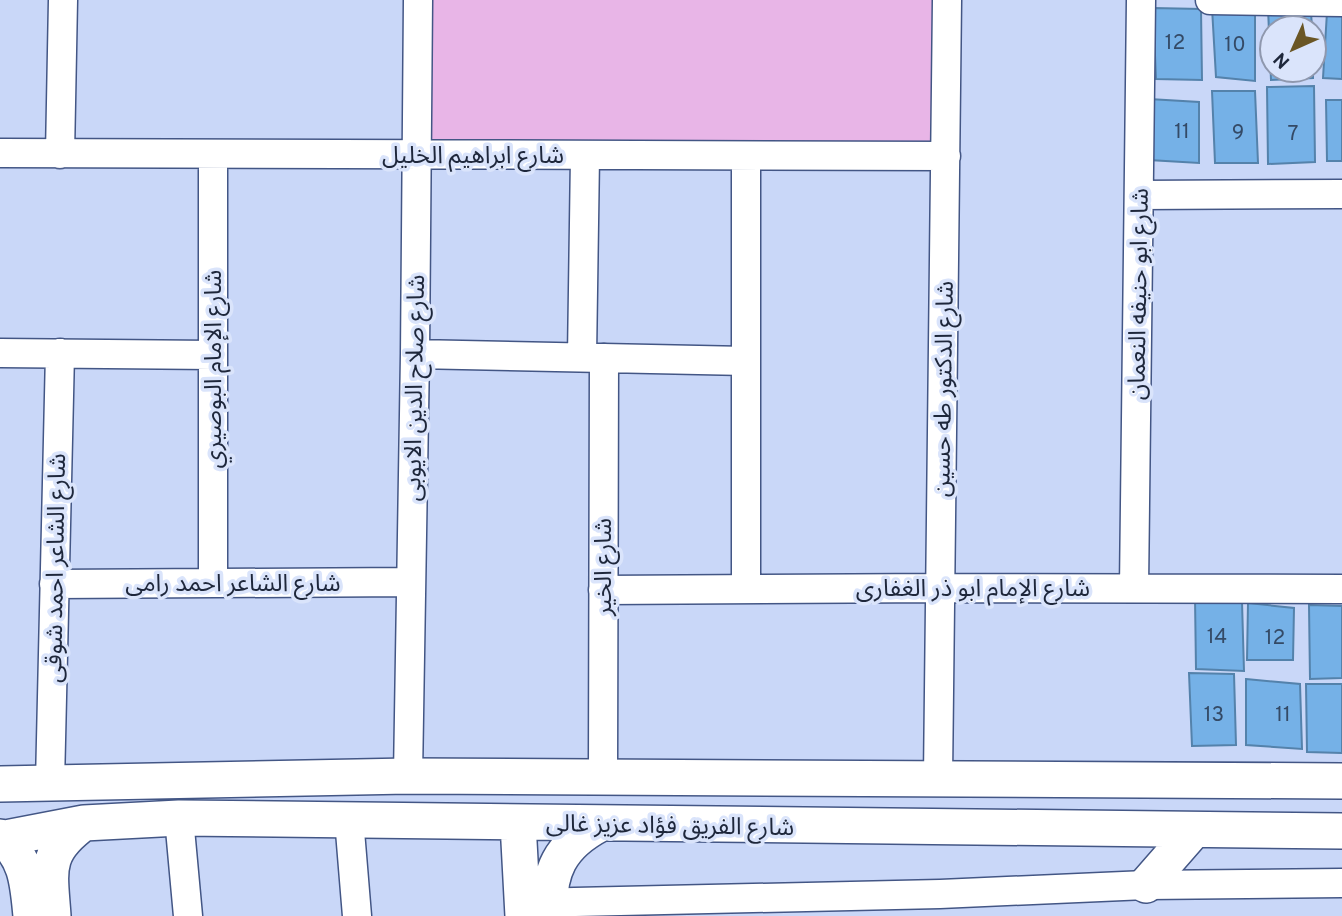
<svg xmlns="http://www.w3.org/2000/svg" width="1342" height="916" font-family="Overpass,'Noto Sans Arabic',sans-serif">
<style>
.green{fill:#e8b5e7}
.building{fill:#75b1e7;stroke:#5482ab;stroke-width:2}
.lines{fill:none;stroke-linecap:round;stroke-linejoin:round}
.minor-casing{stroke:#435685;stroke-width:31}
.tertiary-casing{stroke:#435685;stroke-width:38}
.minor{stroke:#fff;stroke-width:28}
.tertiary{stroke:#fff;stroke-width:35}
.labels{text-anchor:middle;stroke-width:7;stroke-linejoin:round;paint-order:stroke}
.number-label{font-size:21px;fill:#344a66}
.street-label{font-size:24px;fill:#1e273b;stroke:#dae4fb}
</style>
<rect width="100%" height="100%" fill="#c9d7f8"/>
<path class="green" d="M418 0H947L946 156 417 155Z"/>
<path class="building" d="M1153 8 1201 9 1202 80 1156 79Z
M1212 8 1255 13V81L1216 77Z
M1268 8 1311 12 1312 28H1272V70H1313V78L1271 80Z
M1327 12H1342V79L1323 78Z
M1314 86 1315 162 1268 164 1267 87Z
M1212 91H1255L1258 163H1215Z
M1149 99 1199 102V163L1149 160Z
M1326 100H1342V161H1327Z
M1195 598 1242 602 1244 671 1196 669Z
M1248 603 1294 608 1293 660H1247Z
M1309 605 1342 606V678L1310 679Z
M1189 673 1234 674 1236 745 1192 746Z
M1246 679 1300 684 1302 749 1246 745Z
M1306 684H1342V753L1307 752Z"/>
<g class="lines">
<defs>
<path id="minor" d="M1210 0 1342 2
M0 153 946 156
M60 154 63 0
M213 154V583
M1139 195 1342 194
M0 353 213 355
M415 354 746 361
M582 357 585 156
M54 584 411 582
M746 588V157
M1134 588 1141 0
M603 590 941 588 1342 589
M408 776 415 354 418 0
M603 777 604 358
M938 778 947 0
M50 783 60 353
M179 818 188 916
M349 819 357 916
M530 903 940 894 1146 885 1342 883"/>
<path id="tertiary" d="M0 784 408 776 1342 781
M518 823 523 916
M0 837C27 856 28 885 31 916
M0 839 84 823 179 818 1342 831
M1146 885 1194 830
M53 916C50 871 43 853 84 823
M550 916C547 872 560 845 600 824"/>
</defs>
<use href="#minor" class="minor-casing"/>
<use href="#tertiary" class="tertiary-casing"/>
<use href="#minor" class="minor"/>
<use href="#tertiary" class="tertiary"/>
</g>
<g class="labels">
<g class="number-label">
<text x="1175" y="49">12</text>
<text x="1235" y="51">10</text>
<text x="1182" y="138">11</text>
<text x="1238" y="139">9</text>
<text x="1293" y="140">7</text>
<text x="1217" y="643">14</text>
<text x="1275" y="644">12</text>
<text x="1214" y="721">13</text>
<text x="1283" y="721">11</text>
</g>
<g class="street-label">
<text x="473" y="163">شارع ابراهيم الخليل</text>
<text transform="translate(1138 294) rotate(-89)" y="8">شارع ابو حنيفه النعمان</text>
<text transform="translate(213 369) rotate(-90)" y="8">شارع الإمام البوصيري</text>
<text transform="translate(414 388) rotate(-89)" y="8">شارع صلاح الدين الايوبى</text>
<text transform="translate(943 389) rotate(-89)" y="8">شارع الدكتور طه حسين</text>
<text transform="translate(603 567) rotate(-90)" y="8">شارع الخير</text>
<text transform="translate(55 568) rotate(-89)" y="8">شارع الشاعر احمد شوقى</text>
<text x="233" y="591">شارع الشاعر احمد رامى</text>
<text x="973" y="596">شارع الإمام ابو ذر الغفارى</text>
<text transform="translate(670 825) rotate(1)" y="8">شارع الفريق فؤاد عزيز غالى</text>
</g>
</g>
<g transform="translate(1293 49) rotate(225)"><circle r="33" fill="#dae4fb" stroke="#8f98ae" stroke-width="2"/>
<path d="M0-5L12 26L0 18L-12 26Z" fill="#6a5625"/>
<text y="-10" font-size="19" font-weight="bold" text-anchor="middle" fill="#1e273b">N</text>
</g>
</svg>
